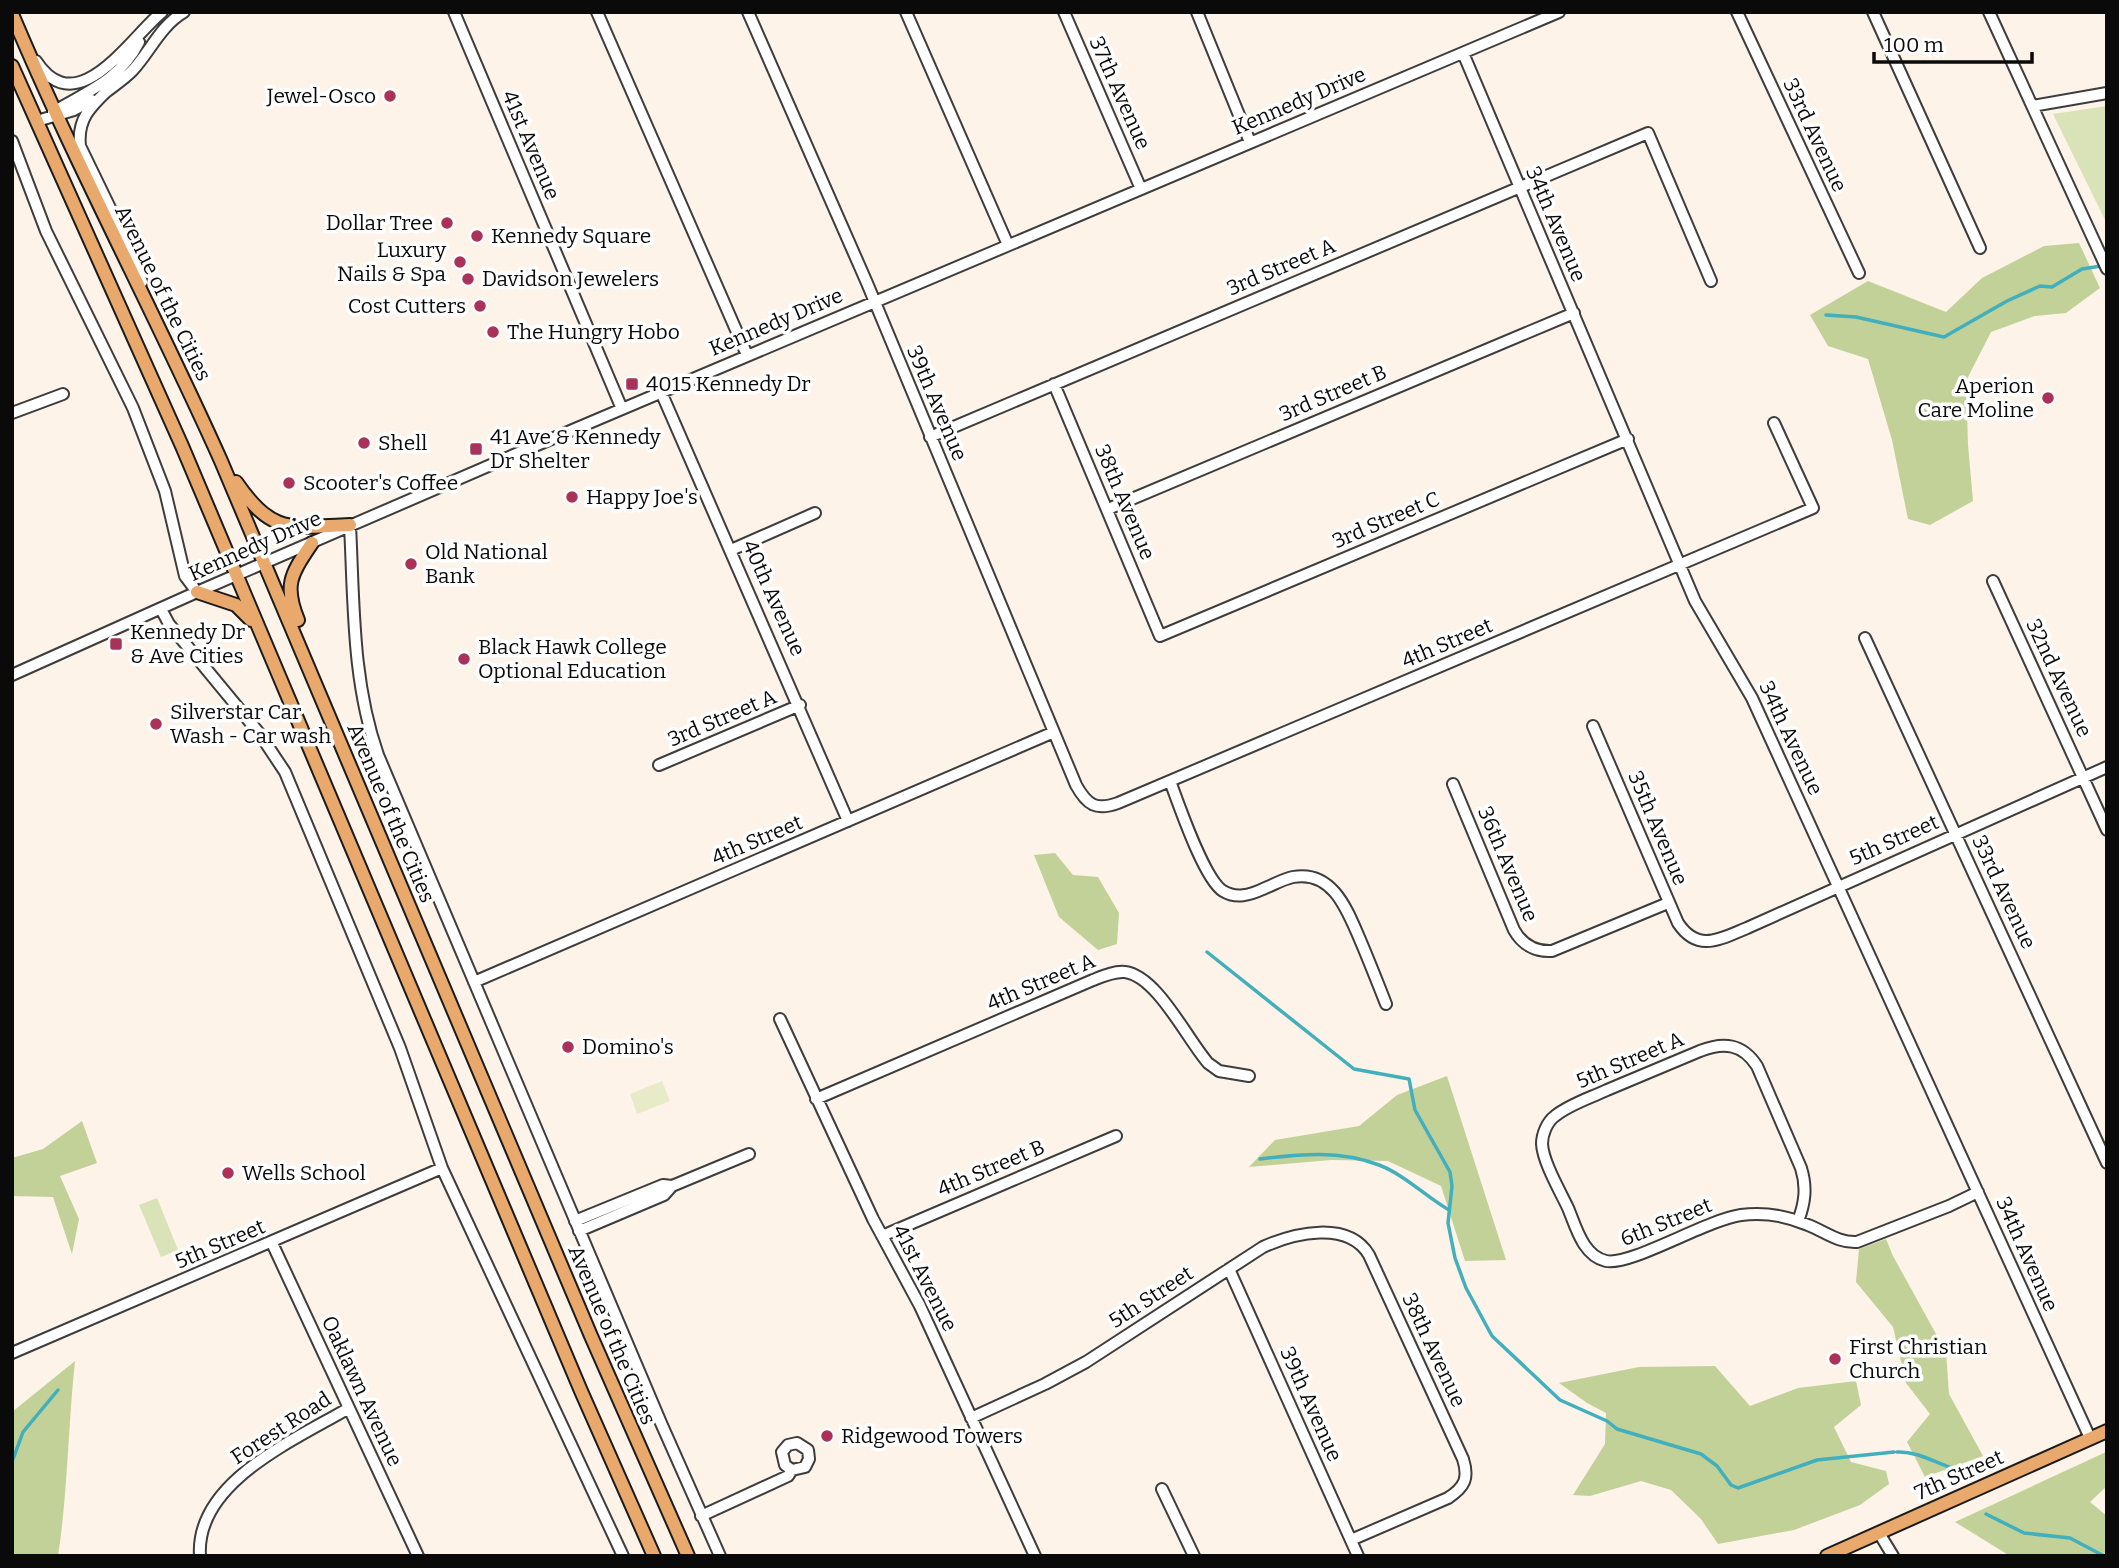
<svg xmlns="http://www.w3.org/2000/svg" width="2119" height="1568" font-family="Bitter,serif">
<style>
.green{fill:#dae2b7}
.forest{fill:#c2d198}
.pitch{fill:#e8ebc8}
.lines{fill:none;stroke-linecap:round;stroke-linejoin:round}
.stream{stroke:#42afbd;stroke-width:3.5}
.minor-casing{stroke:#3d3d3d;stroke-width:14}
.major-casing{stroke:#1b1b1b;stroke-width:16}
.minor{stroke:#fff;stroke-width:10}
.major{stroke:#e9a86c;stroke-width:12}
.poi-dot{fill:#aa3259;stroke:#fff;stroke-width:2.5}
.labels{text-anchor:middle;stroke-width:7;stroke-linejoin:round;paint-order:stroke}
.street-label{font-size:21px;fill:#0a0a0a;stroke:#fff}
.poi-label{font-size:21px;fill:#0a0a0a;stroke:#fff;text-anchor:start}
</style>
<rect width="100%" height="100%" fill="#fdf3e9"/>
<path class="green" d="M2107 106V224L2053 114Z
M157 1198 178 1250 161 1257 139 1205Z"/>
<path class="forest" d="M2079 243 2100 288 2066 313 2035 316 1991 332 1966 381 1968 445 1973 501 1930 525 1908 519 1892 440 1868 359 1828 346 1810 315 1868 281 1946 312 1982 278 2044 246Z
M1055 853 1073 875 1098 877 1119 913 1117 944 1098 950 1059 917 1034 855Z
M1447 1076 1506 1260 1465 1261 1441 1186 1388 1161 1331 1160 1249 1167 1275 1140 1359 1126 1397 1095Z
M82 1121 97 1163 60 1176 79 1219 72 1254 53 1197 12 1196V1158L43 1149Z
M1886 1239 1893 1256 1946 1352 1949 1394 1983 1456 1925 1477 1907 1442 1930 1414 1906 1383 1893 1327 1856 1282 1859 1249Z
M75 1361C68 1426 68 1491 58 1556H12V1412Z
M1715 1366 1750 1406 1798 1388 1856 1381 1861 1405 1834 1427 1851 1462 1886 1471 1889 1484 1860 1505 1794 1530 1718 1544 1701 1519 1671 1490 1641 1481 1590 1496 1573 1495 1605 1444 1606 1413 1587 1403 1559 1383 1639 1367Z
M2106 1452 2107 1486 2090 1502 2107 1516V1556H2010L1955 1522Z"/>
<path class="pitch" d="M662 1081 670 1101 637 1114 630 1094Z"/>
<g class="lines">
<path class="stream" d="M1826 315 1856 317 1944 337 2007 301 2040 286 2052 287 2082 269 2101 266
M1207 952 1354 1069 1409 1079 1415 1110 1450 1172 1452 1186 1448 1223 1455 1258 1466 1288 1492 1336 1560 1400 1607 1421 1617 1429 1701 1454 1717 1466 1731 1485 1738 1488 1817 1460 1894 1452
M1260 1159C1301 1154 1340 1150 1379 1165 1405 1175 1425 1196 1449 1210
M1897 1452C1920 1451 1938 1465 1959 1470
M12 1462 23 1432 58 1390
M1986 1514 2024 1533 2070 1538 2104 1556"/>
<defs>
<path id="minor" d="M454 12 622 409
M597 12 747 355
M748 12 867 283 1076 785C1087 805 1096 811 1118 803L1813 508 1774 423
M906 12 1008 245
M1064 12 1141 189
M1197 12 1250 142
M1737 12 1859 273
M1873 12 1980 248
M1989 12 2107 269
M1463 53 1695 601 1752 698 2090 1438
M36 61C77 124 130 38 162 12
M109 89C91 106 77 119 80 146L126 241 142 282
M106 92C115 85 124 79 132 71 150 52 160 26 184 12
M2032 106 2107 93
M53 112C88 91 120 80 139 42
M37 121 74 110 92 100
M12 141 46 231 133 408 165 491 185 576 197 592
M1054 384 1160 636 1628 439
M661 392 848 821
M12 413 63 394
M930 437 1648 133 1711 281
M1108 509 1574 313
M350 525C354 604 352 681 378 755L661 1423 720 1556
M731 550 815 513
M1993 581 2107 830
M161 609 169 624 259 733 285 772 400 1048 442 1168 623 1556
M1865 638 2107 1163
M12 675 197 592 523 451 1559 12
M1593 726 1678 923C1698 953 1720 939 1747 928L2107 767
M659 765 800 705
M1170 781C1179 805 1204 879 1223 891 1236 899 1250 895 1263 889 1273 885 1283 879 1293 877 1331 870 1346 907 1358 935 1368 958 1377 981 1386 1004
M1453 784 1514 930C1522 944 1535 952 1552 951L1668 903
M474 982 1054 732
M780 1019 873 1219 920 1306 1035 1556
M816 1099 1093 980C1103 976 1114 971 1125 972 1157 976 1187 1039 1208 1063L1219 1071 1249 1076
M672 1186 749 1154
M575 1221 663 1185 672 1186 664 1195 579 1231
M1798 1221C1805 1203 1807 1187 1801 1168L1757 1066C1742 1043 1723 1042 1700 1051 1669 1064 1638 1077 1607 1090 1590 1098 1570 1104 1555 1116 1547 1122 1542 1134 1542 1144 1543 1162 1560 1191 1568 1208 1576 1227 1583 1256 1606 1261 1631 1266 1706 1220 1741 1215 1763 1212 1787 1216 1808 1225 1826 1232 1838 1243 1857 1242L1949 1206 1978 1192
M882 1236 1116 1136
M272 1243 418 1556
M1229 1269 1358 1556
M12 1353 442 1168
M971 1418 1045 1384 1086 1362 1263 1247C1294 1233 1348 1220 1369 1255L1463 1459C1469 1478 1465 1487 1448 1498L1351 1540
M1162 1489 1194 1556
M701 1516 788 1476 792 1470 805 1467 809 1459 808 1450 797 1443 788 1445 782 1452 785 1465 792 1470
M1879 1533 1893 1556
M200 1556C195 1482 295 1440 349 1408"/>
<path id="major" d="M12 14C76 166 154 311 221 461L591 1336 688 1556
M12 66 182 446 581 1391 654 1556
M236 482C273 536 291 527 350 525
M197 592 236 605 251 620
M298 620C283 584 292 573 312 543
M1827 1556 2107 1431"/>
</defs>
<use href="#minor" class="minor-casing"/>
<use href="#major" class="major-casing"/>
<use href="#minor" class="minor"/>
<use href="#major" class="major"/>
</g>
<g class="poi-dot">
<circle cx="390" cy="96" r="7"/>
<circle cx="447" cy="223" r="7"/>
<circle cx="477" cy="236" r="7"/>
<circle cx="460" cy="262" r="7"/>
<circle cx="468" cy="279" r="7"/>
<circle cx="480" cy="306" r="7"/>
<circle cx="493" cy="332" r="7"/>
<rect x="625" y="377" width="14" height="14" rx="3.5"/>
<circle cx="2048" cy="398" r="7"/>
<circle cx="364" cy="443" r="7"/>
<rect x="469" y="442" width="14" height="14" rx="3.5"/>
<circle cx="289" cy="483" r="7"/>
<circle cx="572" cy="497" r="7"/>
<circle cx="411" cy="564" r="7"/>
<rect x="109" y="637" width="14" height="14" rx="3.5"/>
<circle cx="464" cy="659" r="7"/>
<circle cx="156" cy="724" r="7"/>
<circle cx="568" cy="1047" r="7"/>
<circle cx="228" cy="1173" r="7"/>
<circle cx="1835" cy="1359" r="7"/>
<circle cx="827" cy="1436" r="7"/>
</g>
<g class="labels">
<g class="street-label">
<text transform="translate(1120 93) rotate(66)" y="7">37th Avenue</text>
<text transform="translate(1299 101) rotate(-23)" y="7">Kennedy Drive</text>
<text transform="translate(1815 135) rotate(65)" y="7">33rd Avenue</text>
<text transform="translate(531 145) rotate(67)" y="7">41st Avenue</text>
<text transform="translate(1556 224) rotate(67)" y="7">34th Avenue</text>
<text transform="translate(1281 267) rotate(-23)" y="7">3rd Street A</text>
<text transform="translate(163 293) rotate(64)" y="7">Avenue of the Cities</text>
<text transform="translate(776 322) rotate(-23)" y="7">Kennedy Drive</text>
<text transform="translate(1333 393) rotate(-23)" y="7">3rd Street B</text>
<text transform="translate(937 403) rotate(67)" y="7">39th Avenue</text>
<text transform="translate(1125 502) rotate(67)" y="7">38th Avenue</text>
<text transform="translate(1386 520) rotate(-23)" y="7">3rd Street C</text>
<text transform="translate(255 546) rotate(-24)" y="7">Kennedy Drive</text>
<text transform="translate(774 598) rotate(66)" y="7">40th Avenue</text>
<text transform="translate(1447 643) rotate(-23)" y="7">4th Street</text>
<text transform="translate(2059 678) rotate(65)" y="7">32nd Avenue</text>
<text transform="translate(722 718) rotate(-23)" y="7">3rd Street A</text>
<text transform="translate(1791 738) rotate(65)" y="7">34th Avenue</text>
<text transform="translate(391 813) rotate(67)" y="7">Avenue of the Cities</text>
<text transform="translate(1658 828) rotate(67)" y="7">35th Avenue</text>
<text transform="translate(757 840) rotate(-23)" y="7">4th Street</text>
<text transform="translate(1894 840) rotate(-24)" y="7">5th Street</text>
<text transform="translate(1508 864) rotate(67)" y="7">36th Avenue</text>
<text transform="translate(2004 892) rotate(65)" y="7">33rd Avenue</text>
<text transform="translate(1041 982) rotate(-23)" y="7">4th Street A</text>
<text transform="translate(1630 1060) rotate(-23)" y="7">5th Street A</text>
<text transform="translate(991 1168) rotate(-23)" y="7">4th Street B</text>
<text transform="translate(1666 1222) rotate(-22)" y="7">6th Street</text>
<text transform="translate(220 1244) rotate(-23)" y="7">5th Street</text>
<text transform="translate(2027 1254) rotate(66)" y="7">34th Avenue</text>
<text transform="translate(925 1278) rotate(63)" y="7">41st Avenue</text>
<text transform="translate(1151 1297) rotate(-33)" y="7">5th Street</text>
<text transform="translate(612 1335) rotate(67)" y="7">Avenue of the Cities</text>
<text transform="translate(1434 1350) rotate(65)" y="7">38th Avenue</text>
<text transform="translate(362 1391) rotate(65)" y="7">Oaklawn Avenue</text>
<text transform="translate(1311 1404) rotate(66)" y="7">39th Avenue</text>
<text transform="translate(281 1428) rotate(-33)" y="7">Forest Road</text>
<text transform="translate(1959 1475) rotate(-24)" y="7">7th Street</text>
</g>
<g class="poi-label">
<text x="376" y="103" text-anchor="end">Jewel-Osco</text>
<text x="433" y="230" text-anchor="end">Dollar Tree</text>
<text x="491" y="243">Kennedy Square</text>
<text x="446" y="257" text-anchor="end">Luxury<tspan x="446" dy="24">Nails &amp; Spa</tspan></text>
<text x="482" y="286">Davidson Jewelers</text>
<text x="466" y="313" text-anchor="end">Cost Cutters</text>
<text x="507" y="339">The Hungry Hobo</text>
<text x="646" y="391">4015 Kennedy Dr</text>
<text x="2034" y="393" text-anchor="end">Aperion<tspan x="2034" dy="24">Care Moline</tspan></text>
<text x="490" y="444">41 Ave &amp; Kennedy<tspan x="490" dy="24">Dr Shelter</tspan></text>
<text x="378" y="450">Shell</text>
<text x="303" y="490">Scooter's Coffee</text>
<text x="586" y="504">Happy Joe's</text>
<text x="425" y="559">Old National<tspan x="425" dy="24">Bank</tspan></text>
<text x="130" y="639">Kennedy Dr<tspan x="130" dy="24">&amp; Ave Cities</tspan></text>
<text x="478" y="654">Black Hawk College<tspan x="478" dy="24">Optional Education</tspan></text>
<text x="170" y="719">Silverstar Car<tspan x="170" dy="24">Wash - Car wash</tspan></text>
<text x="582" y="1054">Domino's</text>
<text x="242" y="1180">Wells School</text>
<text x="1849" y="1354">First Christian<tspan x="1849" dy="24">Church</tspan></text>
<text x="841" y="1443">Ridgewood Towers</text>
</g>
</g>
<rect width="2119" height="1568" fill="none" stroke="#0a0a0a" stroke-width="28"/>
<path d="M1874 52v10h158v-10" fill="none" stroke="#0a0a0a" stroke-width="3.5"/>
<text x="1884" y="52" font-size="21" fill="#0a0a0a" stroke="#ffffff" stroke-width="5" paint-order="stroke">100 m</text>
</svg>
